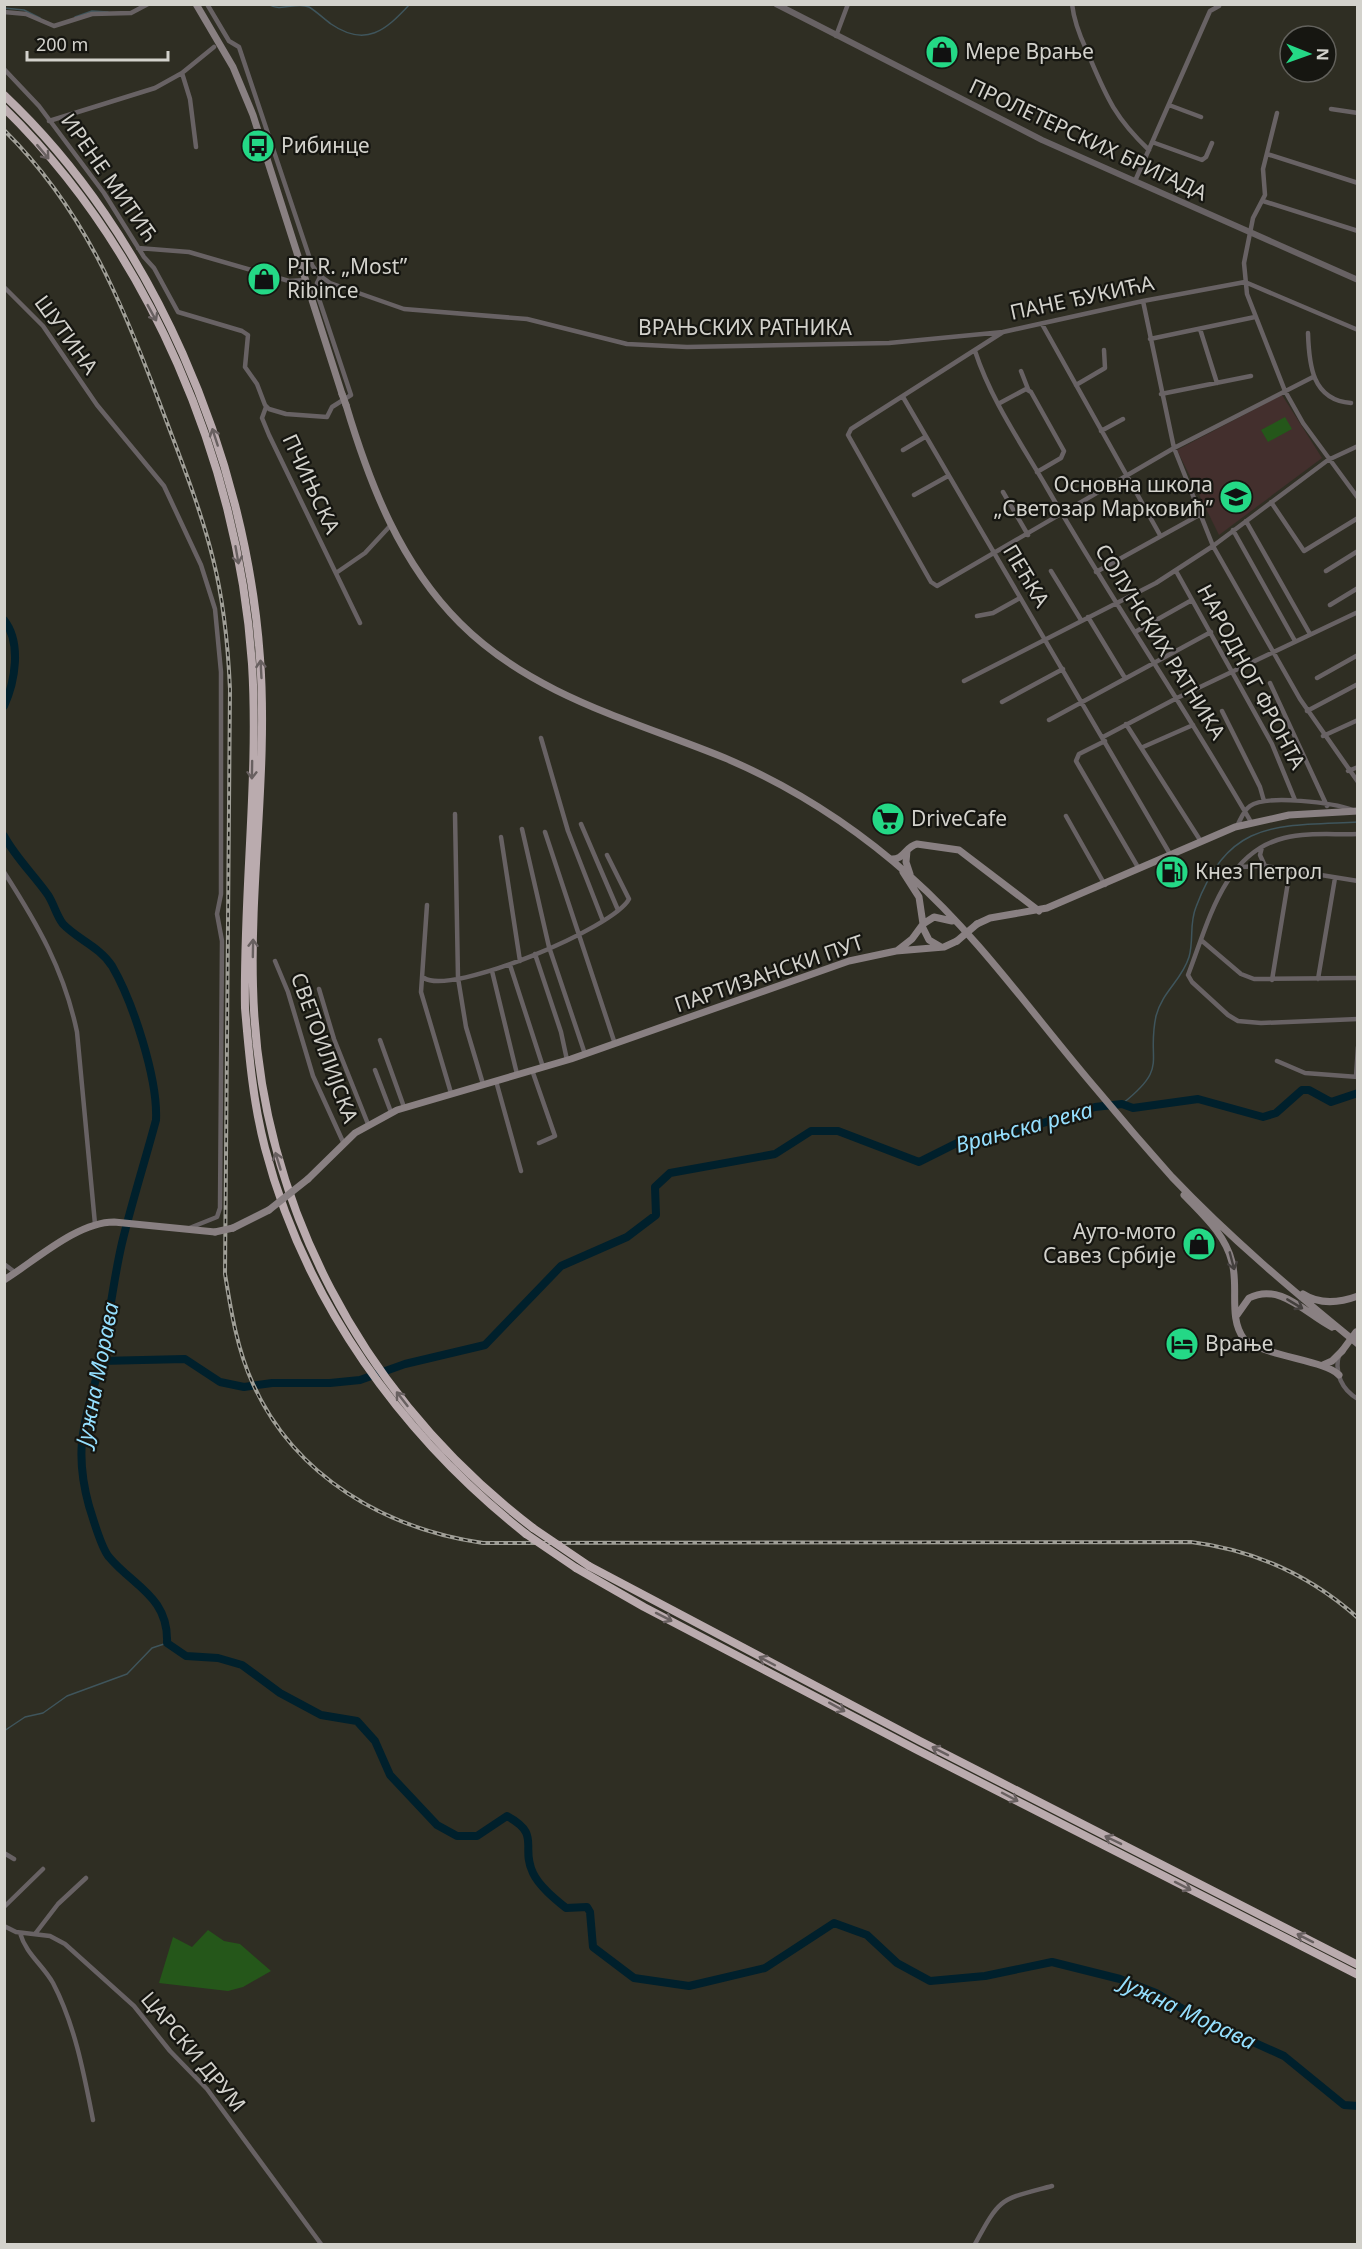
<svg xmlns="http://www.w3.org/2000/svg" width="1362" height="2249" font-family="'Noto Sans',sans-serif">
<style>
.education{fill:#432f2d}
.green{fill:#25571a}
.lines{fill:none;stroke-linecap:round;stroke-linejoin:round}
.stream{stroke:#3f555c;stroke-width:1.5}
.river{stroke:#00202c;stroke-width:8}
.minor{stroke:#686264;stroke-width:4.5}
.tertiary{stroke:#686264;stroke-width:6}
.secondary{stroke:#898082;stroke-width:7}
.motorway{stroke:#baabae;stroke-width:8}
.rail-casing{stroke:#a09f97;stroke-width:4}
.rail{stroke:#161611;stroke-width:1.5;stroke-dasharray:4.5;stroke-linecap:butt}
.secondary-bridge{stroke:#898082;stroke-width:7}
.motorway-bridge{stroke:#baabae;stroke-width:8}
.oneway{stroke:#686060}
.oneway2{stroke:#44403e}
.labels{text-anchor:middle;stroke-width:4.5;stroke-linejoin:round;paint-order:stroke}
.poi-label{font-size:21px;fill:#d3d2cc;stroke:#161611;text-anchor:start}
.street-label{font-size:21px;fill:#d3d2cc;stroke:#161611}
.water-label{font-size:22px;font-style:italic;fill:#95dffe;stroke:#161611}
</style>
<rect width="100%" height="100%" fill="#2f2e23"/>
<path class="education" d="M1282 395 1322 458 1219 535 1177 450Z"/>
<path class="green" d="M1285 417 1292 429 1268 442 1261 430Z
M208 1930 224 1941 240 1944 271 1971 243 1987 228 1991 159 1983 173 1937 192 1947Z"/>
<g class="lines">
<path class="stream" d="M268 4C281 13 296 1 309 7 316 11 324 19 331 24 366 48 386 30 410 4
M4 8 24 10 40 18
M75 17 92 11 108 12
M1122 1104C1170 1066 1146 1063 1156 1016 1162 992 1182 980 1189 957 1194 940 1189 924 1196 907 1229 819 1275 826 1358 822
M4 1731 25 1717 43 1713 67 1696 127 1674 152 1648 167 1643"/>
<path class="river" d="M4 620C22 643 15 682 4 706
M4 836C16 858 34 875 48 895 54 904 56 915 63 924 77 939 100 947 112 966 133 1002 158 1079 156 1120 145 1161 132 1202 122 1243 114 1277 110 1312 104 1346 91 1410 70 1437 89 1506 93 1518 101 1548 109 1557 133 1586 169 1597 167 1643L186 1656 218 1658 242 1665 280 1693 321 1715 357 1721 375 1741 390 1775 437 1825 457 1836H477L507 1816C542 1835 520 1846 533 1873 539 1886 555 1899 566 1908L587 1907 590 1912 593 1947 634 1978 689 1986 765 1968 834 1923 867 1935 897 1963 930 1981 985 1976 1052 1962 1120 1979 1156 1993 1191 2014 1284 2056 1344 2105 1358 2106
M100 1361 185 1359 220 1382 244 1387 272 1383H330L360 1380 405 1364 485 1345 561 1266 627 1237 656 1215 655 1187 670 1173 775 1154 811 1131H838L919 1162 965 1139 1007 1134 1095 1107 1122 1104 1133 1108 1198 1099 1263 1117 1276 1113 1302 1090H1309L1331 1102 1358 1093"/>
<path class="minor" d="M207 4 229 41 239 47 312 265 319 275 330 283 404 309 527 319 627 344 687 347 889 343 1003 332
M1072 4C1074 21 1079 34 1086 49 1105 93 1112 115 1149 150
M4 12 26 14 54 26 92 14 131 13 148 4
M836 36 848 4
M4 69 39 106 104 193 144 257 154 268 178 312 242 331 248 335 245 367 257 384 265 405 269 409 286 414 327 417 332 407 351 395 319 299 317 283 320 277
M182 73 190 99 196 147
M1169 105 1201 117
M1331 109 1358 113
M1277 113 1263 169 1265 195 1253 218 1244 263 1247 294 1285 391 1303 423 1358 498
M49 121 155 88 182 73 214 47
M1152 142 1202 160 1206 157 1212 143
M1267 154 1358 183
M1135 181 1210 11 1219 6
M1263 201 1358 231
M138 248 189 252 289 281 306 280
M4 287 43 326 97 405 164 486 201 565 215 609 221 672V894L217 914 222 941 220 1208 217 1217 187 1229
M1143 301 1174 448 1213 546 1300 699 1358 782
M1042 324 1160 535
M1200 329 1217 383
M1308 333C1309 365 1312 400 1351 403
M1150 339 1255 317
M975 351C991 400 1021 443 1047 488 1112 601 1186 709 1251 822
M1021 371 1028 389
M1313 377 1174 448 937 586 931 582 848 435 851 429 1003 332 1143 301 1245 282 1358 330
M1076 385 1105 368 1104 350
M1161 394 1251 376
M903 397 1170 854
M998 404 1026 389 1031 392 1064 451 1061 458 1037 472
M266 407 262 418 269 435 360 623
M1101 431 1123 419
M903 450 925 437
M1003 492 1028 535
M914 495 948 476
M1271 502 1304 551 1358 518
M1246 521 1310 634
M1233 530 1295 641
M1051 571 1081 620
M1176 571 1272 744 1295 800
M1326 571 1358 551
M1096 572 1201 514
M336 573 365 553 390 526
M1330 605 1358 588
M977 616 993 613 1020 598
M1088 617 1125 678
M1135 632 1192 600
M1317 678 1358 655
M964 681 1156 583 1213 546 1328 460 1358 446
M1270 683 1327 806
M1002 702 1063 669
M1222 711 1260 787 1264 801
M1307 711 1358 684
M1049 720 1211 632
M1126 724 1200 840
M1323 736 1358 720
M1103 737 1177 698 1358 612
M541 738 568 831 603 921
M1105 741 1079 754 1076 761 1139 869
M1143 747 1193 725
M1348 771 1358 767
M455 814 458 978 466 1027 483 1084
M1066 816 1105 885
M581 824 618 910
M1237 826C1241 819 1243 811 1250 806 1267 794 1334 803 1353 810
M522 829 549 947 585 1054
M545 832 615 1044
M1358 834C1334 835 1307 832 1284 838 1223 853 1208 924 1188 975L1192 982 1228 1015 1238 1021 1261 1023 1358 1019
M501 837 520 961
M1262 847 1260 855 1265 866
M1239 867 1265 866 1358 881
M4 872C38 925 64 970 77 1032L95 1224
M427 905 421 992 451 1093
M1201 940 1241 974 1254 979 1358 978
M535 954 561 1032 567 1060
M275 961 288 992 313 1076 344 1144
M510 965 543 1067
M492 971 517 1074
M424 978C452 996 614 928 629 899L607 855
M1318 979 1335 878
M1272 980 1290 870
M319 989 334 1039 368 1124
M380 1040 404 1107
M1277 1061 1305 1073 1358 1077
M375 1070 391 1112
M532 1070 555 1136 539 1143
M1356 1077 1358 1047
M496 1081 521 1171
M4 1264 16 1273
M1339 1355C1334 1373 1342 1390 1358 1399
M4 1853 14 1859
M4 1907 43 1869
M4 1926 16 1932 50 1936 65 1944 134 2006 170 2051 207 2089 321 2244
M20 1933C26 1954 43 1965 53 1983 75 2025 84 2074 93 2120
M35 1934 58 1904 86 1878
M975 2244C1001 2196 1000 2200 1052 2186"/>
<path class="tertiary" d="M776 4 1042 140 1358 280"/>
<path class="secondary" d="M196 4 233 67 253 115 342 394
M346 405C370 485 400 563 460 623 533 696 632 720 725 758 793 787 855 827 910 876 981 939 1036 1019 1098 1091 1122 1120 1147 1149 1172 1177 1229 1237 1294 1292 1358 1344
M907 851 906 862 910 874
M891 859C904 860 905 847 917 844L959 850 1039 911
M923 924 934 917 952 921
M977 924 990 918 1047 908 1235 827 1289 815 1358 811
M922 926 929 940 941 947
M898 950 912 939 923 924 919 897 903 872
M308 1179 355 1133 397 1110 571 1059 849 961 896 951 944 947 957 941
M1184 1195C1203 1215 1225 1234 1232 1262 1239 1287 1228 1318 1244 1339 1266 1357 1325 1360 1339 1375
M233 1228 269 1210
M4 1280C35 1261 77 1222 114 1222L215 1232
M1303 1294C1320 1305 1339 1303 1358 1296
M1237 1315 1249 1298C1280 1282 1306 1314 1332 1327
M1323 1365 1332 1361 1342 1351"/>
<path class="motorway" d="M4 95C153 235 246 457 260 658 268 768 250 877 253 986 258 1202 362 1397 533 1528
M4 108C150 251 238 462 252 664 259 778 243 894 245 1008 249 1055 253 1102 265 1148 305 1302 402 1436 526 1534
M589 1566 920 1741 1358 1965
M576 1568 644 1607 917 1750 1358 1975"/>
<defs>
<path id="rail" d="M4 130C84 209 122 302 160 404 179 455 200 506 213 559 224 602 228 645 230 689L225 1274C231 1311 237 1349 253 1384 295 1477 386 1529 483 1543L1191 1542C1254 1550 1311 1576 1358 1618"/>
</defs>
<use href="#rail" class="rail-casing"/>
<use href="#rail" class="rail"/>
<path class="secondary-bridge" d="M342 394 346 405
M957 941 977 924
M269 1210 308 1179
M215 1232 233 1228
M1342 1351 1356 1332"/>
<path class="motorway-bridge" d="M533 1528 589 1566
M526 1534 576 1568"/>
</g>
<defs><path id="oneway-shaft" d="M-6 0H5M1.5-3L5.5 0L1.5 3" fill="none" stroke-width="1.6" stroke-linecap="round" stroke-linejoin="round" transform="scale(1.5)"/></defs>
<g class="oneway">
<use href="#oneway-shaft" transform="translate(43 152) rotate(50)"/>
<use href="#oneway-shaft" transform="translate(152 313) rotate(61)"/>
<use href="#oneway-shaft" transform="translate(215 437) rotate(-108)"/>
<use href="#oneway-shaft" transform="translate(237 555) rotate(80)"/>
<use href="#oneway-shaft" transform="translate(261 669) rotate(-93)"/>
<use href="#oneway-shaft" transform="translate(252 770) rotate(91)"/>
<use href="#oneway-shaft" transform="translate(253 948) rotate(-89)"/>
<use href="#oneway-shaft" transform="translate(278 1161) rotate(-107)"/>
<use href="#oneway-shaft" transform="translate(402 1399) rotate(-128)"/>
<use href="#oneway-shaft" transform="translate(664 1617) rotate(27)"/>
<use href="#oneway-shaft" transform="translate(767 1661) rotate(-152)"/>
<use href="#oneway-shaft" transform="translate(837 1707) rotate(29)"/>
<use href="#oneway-shaft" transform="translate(940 1751) rotate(-153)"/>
<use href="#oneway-shaft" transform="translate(1010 1797) rotate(28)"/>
<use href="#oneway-shaft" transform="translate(1113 1840) rotate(-154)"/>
<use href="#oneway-shaft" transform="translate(1183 1886) rotate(27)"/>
<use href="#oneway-shaft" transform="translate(1305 1938) rotate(-153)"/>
</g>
<g class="oneway2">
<use href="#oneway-shaft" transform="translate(1232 1261) rotate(75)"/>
<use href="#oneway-shaft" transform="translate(1295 1304) rotate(31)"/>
</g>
<defs>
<symbol id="shop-disc" viewBox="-11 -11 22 22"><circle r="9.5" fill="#24d886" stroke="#161611"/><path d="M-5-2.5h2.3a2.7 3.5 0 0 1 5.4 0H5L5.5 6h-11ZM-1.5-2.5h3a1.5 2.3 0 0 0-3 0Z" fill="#111"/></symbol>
<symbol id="bus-disc" viewBox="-11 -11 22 22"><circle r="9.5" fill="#24d886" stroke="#161611"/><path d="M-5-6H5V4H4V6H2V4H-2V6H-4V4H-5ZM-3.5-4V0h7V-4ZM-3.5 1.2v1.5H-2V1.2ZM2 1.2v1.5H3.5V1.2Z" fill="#111"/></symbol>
<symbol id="school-disc" viewBox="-11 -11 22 22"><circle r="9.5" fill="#24d886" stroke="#161611"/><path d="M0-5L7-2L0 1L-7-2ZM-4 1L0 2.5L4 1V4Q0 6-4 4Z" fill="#111"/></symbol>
<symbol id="supermarket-disc" viewBox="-11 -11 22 22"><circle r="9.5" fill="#24d886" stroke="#161611"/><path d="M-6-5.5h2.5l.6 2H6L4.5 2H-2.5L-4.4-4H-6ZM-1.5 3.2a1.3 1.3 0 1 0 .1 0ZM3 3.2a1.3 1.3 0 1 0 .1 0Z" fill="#111"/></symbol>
<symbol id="fuel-disc" viewBox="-11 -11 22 22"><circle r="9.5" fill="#24d886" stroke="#161611"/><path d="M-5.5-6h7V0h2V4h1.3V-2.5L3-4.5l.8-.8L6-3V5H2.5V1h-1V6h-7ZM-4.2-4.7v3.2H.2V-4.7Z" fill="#111"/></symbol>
<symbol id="hotel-disc" viewBox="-11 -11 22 22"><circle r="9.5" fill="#24d886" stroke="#161611"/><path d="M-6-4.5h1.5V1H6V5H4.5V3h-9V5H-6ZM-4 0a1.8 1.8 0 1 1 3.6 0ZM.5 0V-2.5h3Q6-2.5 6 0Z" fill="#111"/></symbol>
</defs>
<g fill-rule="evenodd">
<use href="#shop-disc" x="923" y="33" width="38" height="38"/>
<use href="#bus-disc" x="239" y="127" width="38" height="38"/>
<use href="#shop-disc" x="245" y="260" width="38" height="38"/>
<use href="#school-disc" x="1217" y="478" width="38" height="38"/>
<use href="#supermarket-disc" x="869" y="800" width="38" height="38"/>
<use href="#fuel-disc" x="1153" y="853" width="38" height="38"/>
<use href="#shop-disc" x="1180" y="1225" width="38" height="38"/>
<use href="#hotel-disc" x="1163" y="1325" width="38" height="38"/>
</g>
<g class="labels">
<g class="poi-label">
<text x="965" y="59">Мере Врање</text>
<text x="281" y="153">Рибинце</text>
<text x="287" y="274">P.T.R. „Most”<tspan x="287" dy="24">Ribince</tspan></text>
<text x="1213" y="492" text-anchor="end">Основна школа<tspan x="1213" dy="24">„Светозар Марковић”</tspan></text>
<text x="911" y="826">DriveCafe</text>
<text x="1195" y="879">Кнез Петрол</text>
<text x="1176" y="1239" text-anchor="end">Ауто-мото<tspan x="1176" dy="24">Савез Србије</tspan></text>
<text x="1205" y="1351">Врање</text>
</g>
<g class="street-label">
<text transform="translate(1088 140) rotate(25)" y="7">ПРОЛЕТЕРСКИХ БРИГАДА</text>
<text transform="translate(109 178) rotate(55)" y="7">ИРЕНЕ МИТИЋ</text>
<text transform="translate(1082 298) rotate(-12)" y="7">ПАНЕ ЂУКИЋА</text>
<text x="745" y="335">ВРАЊСКИХ РАТНИКА</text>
<text transform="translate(66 335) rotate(54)" y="7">ШУТИНА</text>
<text transform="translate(311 484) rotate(65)" y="7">ПЧИЊСКА</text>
<text transform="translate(1026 576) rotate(59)" y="7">ПЕЋКА</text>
<text transform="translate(1160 642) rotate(58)" y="7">СОЛУНСКИХ РАТНИКА</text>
<text transform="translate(1251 677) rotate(62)" y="7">НАРОДНОГ ФРОНТА</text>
<text transform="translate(769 974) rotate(-19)" y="7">ПАРТИЗАНСКИ ПУТ</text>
<text transform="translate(324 1048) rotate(70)" y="7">СВЕТОИЛИЈСКА</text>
<text transform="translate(193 2052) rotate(50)" y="7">ЦАРСКИ ДРУМ</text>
</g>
<g class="water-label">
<text transform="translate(1024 1127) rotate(-15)" y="8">Врањска река</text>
<text transform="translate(97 1374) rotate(-79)" y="8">Јужна Морава</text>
<text transform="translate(1188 2012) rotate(25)" y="8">Јужна Морава</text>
</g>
</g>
<rect width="1362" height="2249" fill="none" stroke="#d3d2cc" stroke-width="12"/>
<g transform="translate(1308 54) rotate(91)"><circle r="28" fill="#161611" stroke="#62615c" stroke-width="1.5"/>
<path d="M0-4.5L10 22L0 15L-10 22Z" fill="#24d886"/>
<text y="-9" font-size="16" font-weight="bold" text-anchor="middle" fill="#d3d2cc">N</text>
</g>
<path d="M27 51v9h141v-9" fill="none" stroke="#d3d2cc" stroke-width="3"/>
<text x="36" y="51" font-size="18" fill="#d3d2cc" stroke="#161611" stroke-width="4.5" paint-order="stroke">200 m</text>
</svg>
